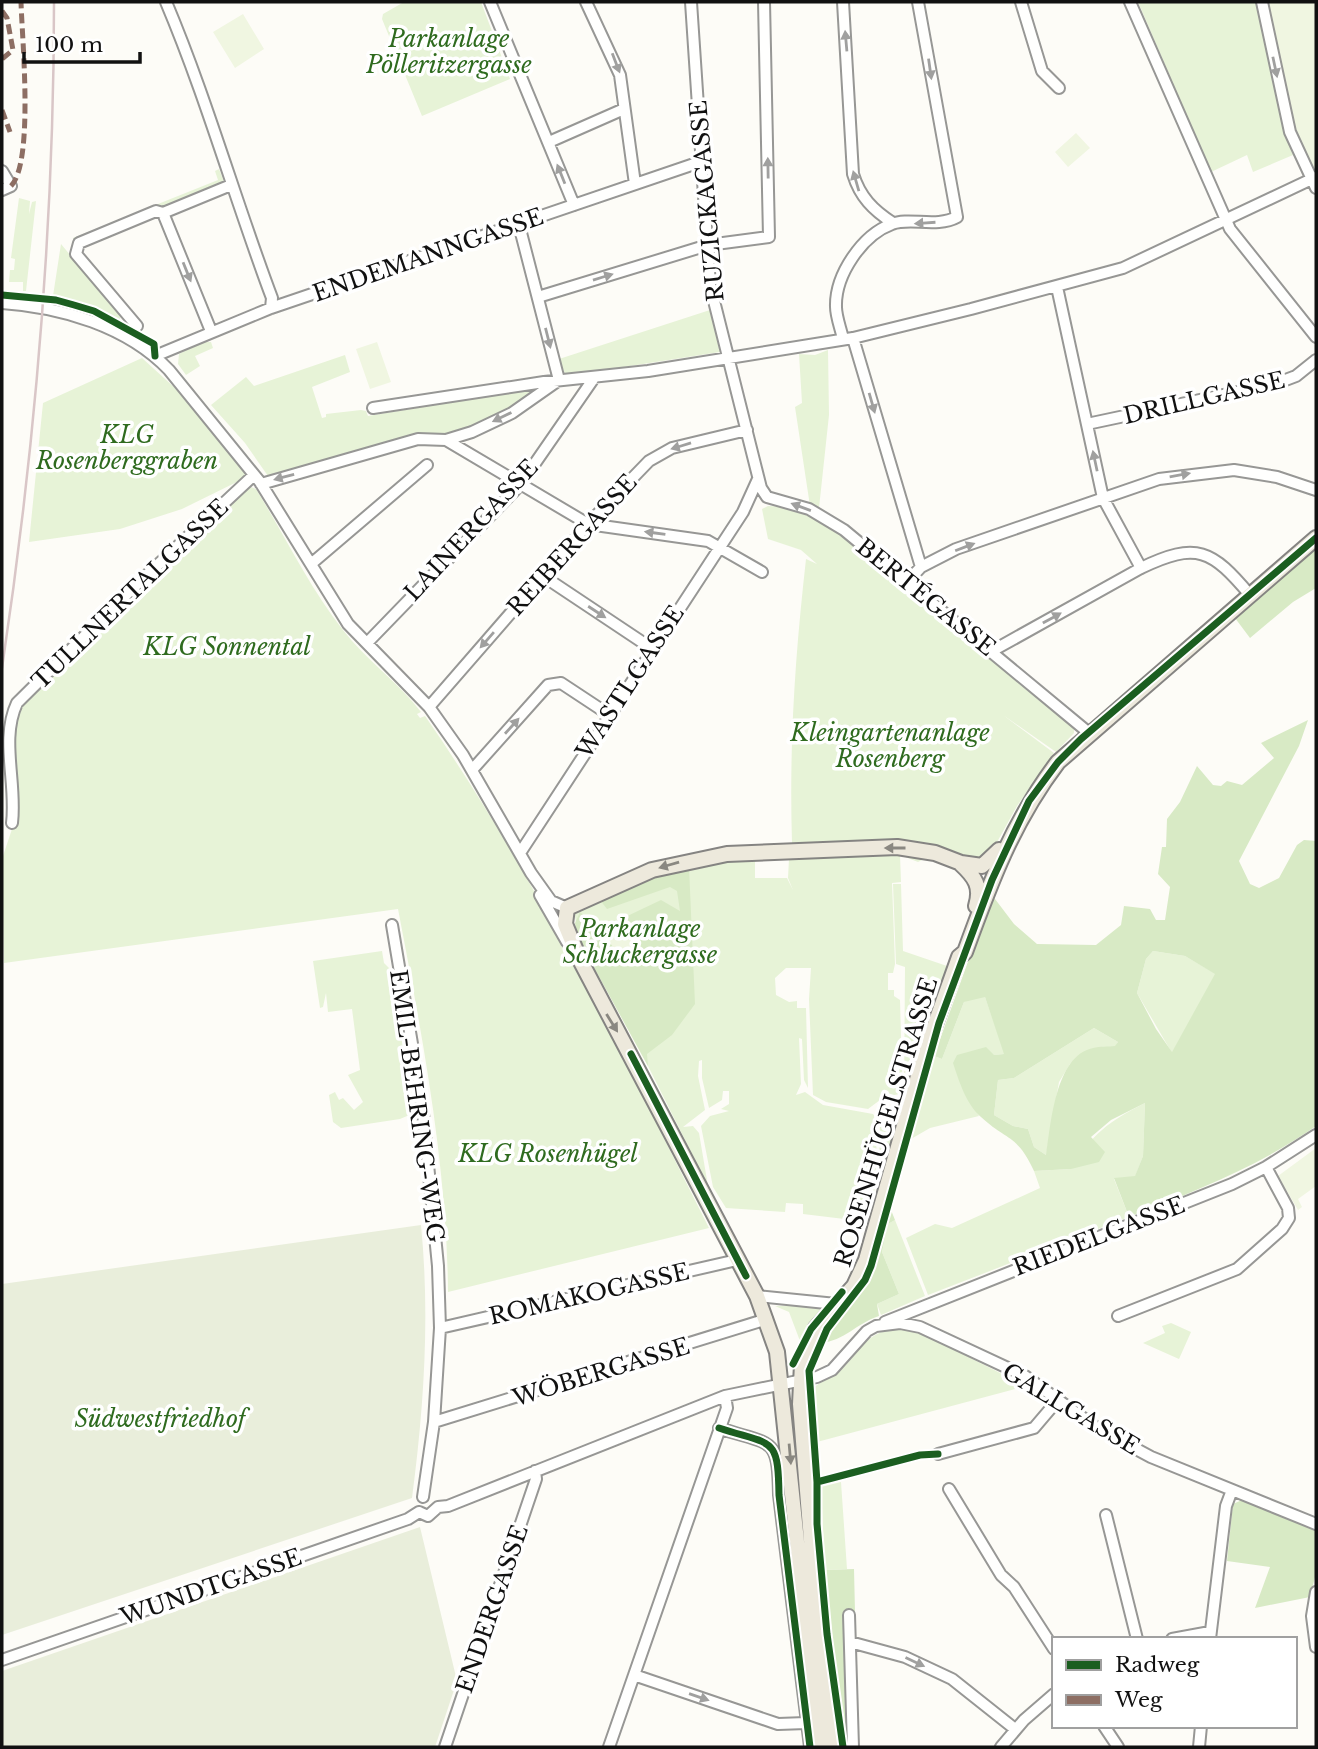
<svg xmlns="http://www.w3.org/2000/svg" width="1318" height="1749" font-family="'Libre Baskerville',serif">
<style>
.green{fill:#e7f3d7}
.forest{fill:#d8eac5;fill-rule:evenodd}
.cemetery{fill:#e9eedb}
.pitch{fill:#f0f6e1}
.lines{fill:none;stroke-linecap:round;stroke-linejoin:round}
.minor-casing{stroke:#979795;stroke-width:14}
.major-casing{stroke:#858482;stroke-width:18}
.minor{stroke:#fffffe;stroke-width:10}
.major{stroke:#ede9dc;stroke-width:14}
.rail{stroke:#d9c6c7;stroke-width:2.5}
.quiet{stroke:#8d6e63;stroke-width:5;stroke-dasharray:10 5;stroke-linecap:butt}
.cycleway-casing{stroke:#fff;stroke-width:11}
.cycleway{stroke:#1b5e20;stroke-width:7}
.oneway{fill:#a0a09f}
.oneway2{fill:#8a8881}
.labels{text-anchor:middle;stroke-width:7;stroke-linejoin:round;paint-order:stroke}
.park-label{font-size:23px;font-style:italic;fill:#2f6b1f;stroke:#fff}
.street-label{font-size:23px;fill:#111;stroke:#fff}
</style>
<rect width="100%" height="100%" fill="#fdfcf7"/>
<path class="green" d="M404 2H481L510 79 422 116 382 19 383 14Z
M1138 2H1257L1282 121 1293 155 1253 172 1247 155 1211 172Z
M219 169 224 182 74 242 73 238 218 180 215 171Z
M19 198 30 201 29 214 32 202 36 201 26 291H23V282H9L10 270H14L15 259 11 258Z
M61 244 121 316 119 321 53 296Z
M710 310 720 352 566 376 559 359Z
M202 342H211L213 348 195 356 200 366 186 375 178 364 179 354Z
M828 350 829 415 819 508 810 506 795 407 802 403 799 354 815 355Z
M345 355 350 372 312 387 322 418 326 417V414L361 410 366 411 368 416 548 386 473 429 268 476 245 443 211 405 246 377 254 386Z
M142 358 175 388 249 476 182 509 120 529 29 542 43 403Z
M251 487 256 489C285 536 309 587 343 630 366 660 398 682 421 712L417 714 420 718 425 716C536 876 622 1055 709 1228L448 1292C447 1164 422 1034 398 909L4 963 2 859 14 823 13 715 134 592Z
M768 506 790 507 833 528 1074 726V733L1056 752 1003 715 1054 753 1017 806 991 853 977 860 928 843 910 841 792 843C789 745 795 657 806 559L817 564 801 550 768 539 762 509Z
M899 854 926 858 918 862 900 855 901 882 892 883 895 964 893 973H888V990H894V996L900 1000 902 1072 899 1094 885 1097 887 1091 883 1090 884 1097 868 1109 826 1102 813 1095 809 999 811 968H786L775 978 776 995 789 1002 797 1001V1008H806L808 1088 804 1080 802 1039 799 1038 801 1084 796 1095 805 1092 823 1105 873 1114 876 1118C875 1148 883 1198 861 1221L803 1214V1204L786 1203 785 1212 726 1208 713 1187 701 1126 710 1116 729 1111 721 1109 729 1104V1091H723L722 1100 709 1108 702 1078V1060L699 1061 698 1076 705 1110 683 1127 693 1126 699 1133 708 1186 648 1066 579 940 574 911C632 885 692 857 758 859L755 860V878H787L793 890 788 878 789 859H764Z
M893 884H901L903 951 947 966 918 1050 904 1100 905 967 896 964Z
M382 951 384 963 392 971 414 1113 400 1119 341 1128 333 1122 329 1095 335 1092 339 1100 343 1098 354 1110 363 1102 348 1075 360 1070 352 1009 328 1012 326 993 323 1007 320 1008 313 961Z
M1153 951 1185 956 1216 974 1172 1053 1137 993 1146 959Z
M973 997H985L1005 1054 994 1055 963 1090 979 1116 930 1128 911 1139 934 1056 942 1059 964 1002Z
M1094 1028 1118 1042 1116 1046 1070 1064 1059 1082 1046 1155 1034 1147 1028 1129 1013 1126 994 1115 998 1080 1014 1078Z
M1145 1103 1143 1156 1135 1177 1114 1179 1129 1217 928 1295 906 1238 935 1224 952 1228 1040 1188 1034 1171 1071 1169C1093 1133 1108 1122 1145 1103Z
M898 1105 902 1106 869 1225 878 1192 879 1169 883 1168 879 1166 880 1125 891 1128Z
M895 1220 925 1296 881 1315 877 1304 899 1294 882 1252 888 1224Z
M802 1305 823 1308 800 1341 789 1312 775 1306Z
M1171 1323 1191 1332 1179 1359 1143 1343 1165 1333 1162 1326Z
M898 1328H911L1026 1386 817 1442 812 1391C817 1382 826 1381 834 1375 861 1356 860 1333 898 1328Z
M841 1482 847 1569 825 1570 821 1487Z"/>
<path class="forest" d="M1316 549V588L1293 602 1250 638 1235 618Z
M1308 720 1299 746 1239 861 1250 884 1259 888 1279 878 1297 845 1304 840 1316 841V1126C1258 1167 1195 1191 1129 1217L1114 1178 1135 1176 1143 1156 1145 1103 1111 1120 1091 1137 1105 1152 1099 1162 1071 1169 1034 1171C1017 1134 1007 1141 981 1117 966 1104 959 1081 953 1063L957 1055 986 1047 994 1055 1004 1054 985 997 964 1002 942 1059 934 1056 992 895 1014 924 1037 944 1096 945 1121 925 1124 906 1150 909 1156 920H1165L1170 887 1158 874 1162 847H1166L1167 819 1180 802 1197 766 1213 785 1221 786 1227 781 1242 785 1274 758 1261 743ZM1153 951 1185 956 1215 974 1172 1052 1156 1029 1137 993 1146 959ZM1094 1028 1118 1042 1115 1046C1108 1047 1100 1046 1093 1048 1055 1056 1051 1124 1046 1155L1034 1147 1028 1129 1013 1126 994 1115 998 1080 1014 1078Z
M689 867 695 1004 672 1035 647 1054 648 1066 577 936 575 923 580 912 600 929 661 900 680 911 677 891 670 887 607 909 600 900 647 879Z
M889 1205 895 1220 888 1224 882 1252 899 1294 877 1304 879 1316C857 1323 844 1341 821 1343L839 1314 868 1283Z
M1242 1500 1316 1530V1573L1310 1597 1255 1608 1270 1567 1227 1561 1233 1504Z
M854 1569 855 1612H848L852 1747H845L825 1570Z"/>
<path class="cemetery" d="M421 1225C430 1316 424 1407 412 1498L2 1635V1284Z
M420 1527 457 1681 435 1747H2V1671Z"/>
<path class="pitch" d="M1267 2H1316V169L1311 171 1296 138Z
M243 14 264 49 235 68 213 32Z
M1076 133 1090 148 1068 167 1055 152Z
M377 342 391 382 370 389 356 349Z
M634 926 638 957 615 962 612 945 607 943V937L622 927Z
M1316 1148V1186L1298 1199 1302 1207 1298 1210 1278 1176Z"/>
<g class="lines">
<defs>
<path id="minor" d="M166 2C207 99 235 200 272 298L271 308
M490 2 574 205
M586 2 620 75 635 184
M691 2 710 285 761 488 767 497 809 509 844 530 1089 733
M843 2 853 174C860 197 873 210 893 223
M1021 2 1042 71 1059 88
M1130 2 1230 229 1316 337
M1262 2 1290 132 1316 188
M549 142 624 109
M2 171 11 186 2 190
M163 213 211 331
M1057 287 1103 498 1141 568
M538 297 708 245 769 237 764 2
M2 303C61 307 127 326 169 370L260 482 348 624 429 707 463 755 531 873 551 901 567 908
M137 326 76 254 79 243 156 211 163 213 231 185
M853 338 921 567
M843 339C841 329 836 317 836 307 835 275 862 235 892 224 909 217 937 228 957 217L918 2
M155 356 271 308 703 161
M373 408 544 382 648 371 853 338 971 309 1123 268 1316 177
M1087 424 1275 384 1296 376 1316 360
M446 440 588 524 708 541 762 572
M261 484 418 439 446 440 472 432 512 413 559 380 519 225
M311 564 427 465
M543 576 651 648
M907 582 921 567 956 549 1159 479 1234 470 1277 477 1316 490
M367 643 520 485 594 378
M992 651 1141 568C1197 541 1212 550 1250 595
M429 707 588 524 649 461 672 448 747 430
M472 770 548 685 561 683 608 714
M12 823C17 783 0 739 17 703L134 587 254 475
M520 853 743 512 758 479
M540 895 567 942
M392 925 422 1103 438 1266 440 1328 434 1422 423 1497
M757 1296 836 1304
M1118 1316 1237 1269 1282 1229 1289 1218 1288 1208 1266 1167
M885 1322 1232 1184 1266 1167 1316 1135
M440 1328 737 1260
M434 1422 767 1319
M719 1428C773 1446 778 1435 779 1495L810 1747
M938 1454 1034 1428 1057 1401
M949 1489 1001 1575 1014 1587 1054 1649
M438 1507 448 1506 725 1396 817 1377 832 1370 867 1331 876 1326 900 1323 920 1327 1025 1376 1097 1428 1151 1457 1316 1524
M419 1512 428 1516 438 1507
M1106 1515 1137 1639
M1316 1592 1312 1616 1316 1647
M849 1615 853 1747
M1172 1639 1210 1632
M1210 1639 1226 1506 1232 1490
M850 1642 905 1657 952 1679 1015 1729
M2 1660 408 1519 419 1512
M634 1675 778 1724 806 1723
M1104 1726 1118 1747
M445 1747 536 1479 535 1471
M609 1747 727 1408 725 1396
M1001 1747 1024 1720 1054 1694
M1199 1747 1201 1726"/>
<path id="major" d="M961 864C975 877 982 887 976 906
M822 1747 809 1655 777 1352 757 1296 579 958 565 924 567 908 652 870 727 854 897 847 935 853 961 863 982 866 999 850
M834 1747 820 1651 800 1404 802 1364 811 1338 816 1328 854 1286 866 1260 924 1055 959 957 965 952C990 883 1013 821 1058 762L1316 538"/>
</defs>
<use href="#minor" class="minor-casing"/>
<use href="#major" class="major-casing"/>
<use href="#minor" class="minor"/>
<use href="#major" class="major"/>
<path class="rail" d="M2 668C35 448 54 225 54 2"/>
<path class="quiet" d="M2 11 7 18 13 50 2 59
M2 110 10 132
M11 186C34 162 22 39 21 2"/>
<defs>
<path id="cycleway" d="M2 295 56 300 74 305 94 311 154 344 155 356
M631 1054 746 1276
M793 1364 811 1329 842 1292
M719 1428C773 1446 778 1435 779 1495L810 1747
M817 1482 920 1455 938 1454
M843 1747 827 1634 817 1524V1482L809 1371 827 1329 865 1280 871 1266 939 1023 992 880 1029 801 1058 762 1081 739 1316 538"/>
</defs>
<use href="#cycleway" class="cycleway-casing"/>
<use href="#cycleway" class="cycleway"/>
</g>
<defs><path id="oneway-solid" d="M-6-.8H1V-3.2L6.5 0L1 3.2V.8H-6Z" transform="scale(1.75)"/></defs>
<g class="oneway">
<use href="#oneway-solid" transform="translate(846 41) rotate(-95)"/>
<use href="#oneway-solid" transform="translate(616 63) rotate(69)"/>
<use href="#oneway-solid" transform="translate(1275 67) rotate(78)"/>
<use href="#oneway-solid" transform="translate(930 69) rotate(82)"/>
<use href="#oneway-solid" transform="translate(768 168) rotate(-91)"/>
<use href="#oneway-solid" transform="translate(561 174) rotate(-112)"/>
<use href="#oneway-solid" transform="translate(856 181) rotate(-106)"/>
<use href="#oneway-solid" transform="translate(925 223) rotate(176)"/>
<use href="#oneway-solid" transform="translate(187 272) rotate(68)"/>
<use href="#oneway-solid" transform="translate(603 277) rotate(-17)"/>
<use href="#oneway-solid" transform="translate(548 338) rotate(76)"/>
<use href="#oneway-solid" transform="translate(872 403) rotate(74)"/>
<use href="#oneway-solid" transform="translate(502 417) rotate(154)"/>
<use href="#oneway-solid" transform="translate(681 446) rotate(163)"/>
<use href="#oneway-solid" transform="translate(1095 461) rotate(-102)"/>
<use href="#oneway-solid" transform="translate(1180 475) rotate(-10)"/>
<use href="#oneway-solid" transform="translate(284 477) rotate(165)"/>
<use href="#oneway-solid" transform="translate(801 507) rotate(-160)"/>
<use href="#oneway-solid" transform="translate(655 533) rotate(-172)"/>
<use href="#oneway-solid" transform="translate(965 547) rotate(-21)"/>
<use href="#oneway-solid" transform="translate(597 612) rotate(33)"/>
<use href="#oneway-solid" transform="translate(1052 618) rotate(-29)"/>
<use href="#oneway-solid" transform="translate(487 640) rotate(131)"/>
<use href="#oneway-solid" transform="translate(512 726) rotate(-48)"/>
<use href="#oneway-solid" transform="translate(915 1662) rotate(25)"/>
<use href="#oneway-solid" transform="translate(699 1697) rotate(19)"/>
</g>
<g class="oneway2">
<use href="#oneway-solid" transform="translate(895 848) rotate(-180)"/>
<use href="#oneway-solid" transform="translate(669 865) rotate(164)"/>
<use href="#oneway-solid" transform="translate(612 1023) rotate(58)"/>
<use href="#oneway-solid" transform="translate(790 1454) rotate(85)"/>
</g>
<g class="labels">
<g class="park-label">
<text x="449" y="47">Parkanlage<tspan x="449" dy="26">Pölleritzergasse</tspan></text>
<text x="127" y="443">KLG<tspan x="127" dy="26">Rosenberggraben</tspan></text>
<text x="227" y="655">KLG Sonnental</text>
<text x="890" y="741">Kleingartenanlage<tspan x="890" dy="26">Rosenberg</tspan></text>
<text x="640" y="937">Parkanlage<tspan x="640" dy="26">Schluckergasse</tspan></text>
<text x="548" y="1162">KLG Rosenhügel</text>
<text x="160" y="1427">Südwestfriedhof</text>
</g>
<g class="street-label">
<text transform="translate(707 201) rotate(-95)" y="8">RUZICKAGASSE</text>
<text transform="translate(428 255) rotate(-19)" y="8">ENDEMANNGASSE</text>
<text transform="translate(1204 398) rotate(-13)" y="8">DRILLGASSE</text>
<text transform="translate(471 530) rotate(-47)" y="8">LAINERGASSE</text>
<text transform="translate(572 545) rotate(-48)" y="8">REIBERGASSE</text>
<text transform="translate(130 594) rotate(-44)" y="8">TULLNERTALGASSE</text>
<text transform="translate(926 597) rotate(39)" y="8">BERTÉGASSE</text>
<text transform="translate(630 682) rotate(-57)" y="8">WASTLGASSE</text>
<text transform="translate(417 1106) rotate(82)" y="8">EMIL-BEHRING-WEG</text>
<text transform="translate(886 1122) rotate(-73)" y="8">ROSENHÜGELSTRASSE</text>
<text transform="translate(1099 1236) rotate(-21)" y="8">RIEDELGASSE</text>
<text transform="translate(589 1294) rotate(-13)" y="8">ROMAKOGASSE</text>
<text transform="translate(601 1372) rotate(-17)" y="8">WÖBERGASSE</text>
<text transform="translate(1071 1409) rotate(31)" y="8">GALLGASSE</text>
<text transform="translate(211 1587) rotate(-19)" y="8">WUNDTGASSE</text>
<text transform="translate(492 1609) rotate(-71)" y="8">ENDERGASSE</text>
</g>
</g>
<rect width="1318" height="1749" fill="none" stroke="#111111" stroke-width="7"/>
<rect x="1052" y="1637" width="245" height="91" fill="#ffffff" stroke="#a0a0a0" stroke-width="2"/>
<rect x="1066" y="1660" width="35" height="10" fill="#1b5e20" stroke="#a0a0a0" stroke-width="2"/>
<text x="1115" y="1672" font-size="21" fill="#111111">Radweg</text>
<rect x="1066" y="1695" width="35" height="10" fill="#8d6e63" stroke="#a0a0a0" stroke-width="2"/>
<text x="1115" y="1707" font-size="21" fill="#111111">Weg</text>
<path d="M24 52v10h116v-10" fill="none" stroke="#111111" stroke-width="3.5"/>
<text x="35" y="52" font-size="21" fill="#111111" stroke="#ffffff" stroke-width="5" paint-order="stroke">100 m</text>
</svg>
